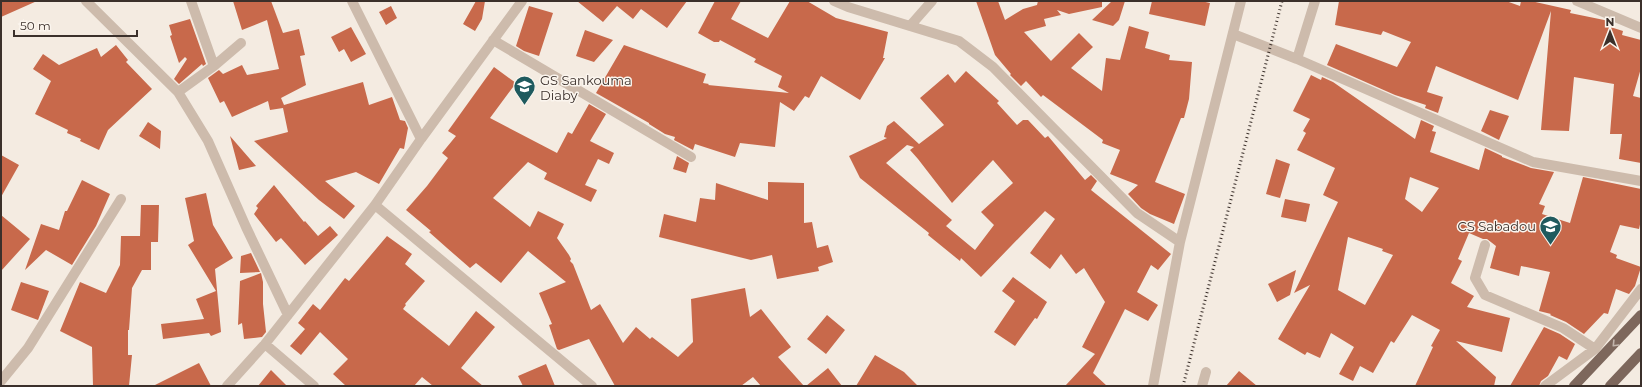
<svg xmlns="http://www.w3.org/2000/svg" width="1642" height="387" font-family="Montserrat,sans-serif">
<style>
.building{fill:#c8694b;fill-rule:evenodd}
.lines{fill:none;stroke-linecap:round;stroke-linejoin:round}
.minor{stroke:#cdbbac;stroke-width:10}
.major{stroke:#7d675c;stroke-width:10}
.rail{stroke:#3b302b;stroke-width:3;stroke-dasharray:1 3;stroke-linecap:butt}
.oneway{stroke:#c2b5ac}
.labels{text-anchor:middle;stroke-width:3;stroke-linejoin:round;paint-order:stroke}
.poi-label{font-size:13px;fill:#3b302b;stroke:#fbf5ee;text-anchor:start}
</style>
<rect width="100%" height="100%" fill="#f4ebe1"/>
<path class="building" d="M1 1H37L1 17Z
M233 1H271L283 33 299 29 305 55 300 56 306 85 281 98 284 105 363 82 369 105 392 97 400 120 405 121 408 128 404 149 400 148 379 184 356 172 325 181 355 206 344 219 319 200 254 141 288 132 283 108 270 110 268 101 232 117 224 101 220 103 208 78 219 70 223 74 242 65 247 75 279 69 267 20 242 30Z
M476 1H485L482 19 475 31 463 24Z
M577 1H687L667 28 641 9 633 19 617 6 603 22Z
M715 1H741L731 19 768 38 790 1H807L836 18 888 32 883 58H885L860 100 821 76 809 98 805 96 794 111 780 102 775 147 740 143 735 157 695 144 693 150 674 140 675 137 665 134 649 124V123L596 93 624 45 706 74 703 83 709 84 708 85 789 93 778 87 782 76 754 62 756 59 720 40 719 42H714L698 33Z
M976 1H998L1005 20 1023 9 1037 5 1038 1H1102V7L1069 14 1057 10 1061 15 1044 19 1046 26 1024 32 1051 61 1079 33 1093 47 1071 68 1102 91 1106 58 1120 60 1129 26 1149 32 1145 48 1170 55 1169 60 1192 62 1189 99 1184 118H1181L1155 182 1185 194 1174 224 1150 214 1141 208 1128 194 1138 185 1110 174 1120 150 1102 143 1103 140 1043 95 1041 97 1026 81 1021 86 1010 75 1011 74 995 55Z
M1112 1H1125L1119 20 1113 26 1092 20Z
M1152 1H1201L1210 3 1205 26 1149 14Z
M1339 1H1506L1520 6 1521 1H1531L1571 10 1570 13 1609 21 1607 26 1623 31 1622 35 1641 40V68L1633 96 1641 98V163L1619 159 1622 134H1610L1614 84 1574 77 1569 131 1541 130 1551 11 1518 100 1436 66 1427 92 1443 97 1438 113 1425 108 1426 105 1395 95 1327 65 1336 44 1397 67 1411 42 1383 31 1381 35 1335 25Z
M391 6 397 18 386 25 379 12Z
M529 6 553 13 539 56 524 51 516 46Z
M190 19 206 64 203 66 202 64 179 84 174 79 187 59 185 57 179 63 170 36 172 35 169 25Z
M351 27 366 54 351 62 344 49 339 52 331 37Z
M585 30 613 40 594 62 576 56Z
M116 45 128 60 126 62 152 89 108 130 99 150 80 141 81 139 67 133 68 130 35 114 51 81 33 69 43 54 59 65 97 48 101 57Z
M494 67 516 83 490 118 557 153 568 132 572 134 589 104 606 114 590 141 614 153 609 164 598 159 585 185 597 190 591 202 544 179 547 173 528 162 493 198 530 227 538 211 564 224 557 238 569 255 571 259 570 261 573 264 591 310 600 304 623 343 636 327 650 339 652 337 678 357 693 342 691 299 745 288 750 317 761 309 791 347 778 357 804 386H761L753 377 741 386H615L589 339 559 350 557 349 549 325 552 324 539 293 566 282 528 251 501 283 476 263 470 268 447 248 429 232 431 231 406 210 427 186 448 158 442 153 456 136 448 131Z
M966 71 999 101 997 103 1017 125 1023 120H1028L1045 138 1048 136 1085 180 1091 175 1097 181 1091 190 1171 254 1158 270 1151 265 1137 292 1158 305 1148 321 1125 309 1093 373 1107 386H1065L1095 354 1082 347 1105 302 1084 268 1076 274 1061 254 1050 269 1030 253 1055 219 1045 211 981 277 961 258 960 261 928 235 929 233 860 178 849 156 887 138 884 137 887 126 894 121 919 144 944 125 920 98 948 74 955 83ZM907 145 914 147 910 150 918 159 952 203 993 160 1013 183 981 212 994 225 975 250 946 226 952 220 886 163Z
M1311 75 1321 80 1322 77 1333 82 1415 139 1421 120 1434 126 1432 131 1436 132 1430 152 1479 170 1485 148 1502 156V157L1531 168 1554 172 1539 204 1545 206 1542 214 1570 223 1583 177 1641 189V220L1639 229 1620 225 1610 252 1617 255 1616 258 1641 267 1635 286 1629 294 1616 289 1608 314 1604 313 1584 334 1566 322 1550 315 1551 314 1539 311 1550 272 1521 266 1519 276 1490 268 1496 246 1487 239H1483L1469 233 1458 259 1462 261 1451 283 1474 296 1467 307 1510 318 1502 352 1456 341 1496 377 1494 386H1415L1433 347 1431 346 1440 330 1412 315 1394 343 1391 341 1373 373 1360 366 1353 381 1339 374 1354 347 1331 333 1320 358 1307 352 1305 355 1278 339 1310 285 1294 293 1338 202 1323 195 1335 168 1297 150 1306 133 1303 131 1310 119 1293 111ZM1410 177 1439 188 1422 212 1405 199ZM1348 237 1383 249 1382 251 1393 255 1365 305 1338 290Z
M1490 110 1509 116 1499 140 1481 131Z
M148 122 161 131 160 149 139 136Z
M230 136 256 166 239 170Z
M1 155 19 165 1 197Z
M677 156 689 163 686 173 673 169Z
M1276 159 1290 164 1280 198 1266 194Z
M82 180 110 194 96 226 72 265 46 250 25 270 41 224 59 230 65 211H67Z
M768 182 804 183V223L812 222 817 248 828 245 833 262 818 267 819 271 777 279 772 255 751 260 659 237 664 214 696 222 700 198 715 200 716 183 768 200Z
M274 185 304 222 305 221 318 236 330 226 338 235 305 265 281 238 276 242 254 214 258 208 256 206Z
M206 193 213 225 233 258 215 269 221 332 211 336 209 333 163 339 161 324 204 319 196 299 216 291 188 245 194 241 185 198Z
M1285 199 1310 204 1306 222 1281 217Z
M141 205H159L158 242H151V270H142L132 288 129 330H128V355H132L129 386H93L92 347 60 331 80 282 106 293 120 265 121 236H140Z
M1 215 30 239 1 271Z
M387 236 412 254 405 264 425 281 405 304 406 305 403 309 449 346 476 311 495 327 461 368 483 386H433L422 377 414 386H346L333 374 348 359 320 332 301 355 290 346 305 329 298 323 313 304 320 310 345 278 349 281Z
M251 253 260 272 240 273 241 256Z
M1296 270 1290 295 1277 302 1268 284Z
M261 273 263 282V304L266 332 262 337 244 339 242 323 238 325 240 281Z
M1013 277 1047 302 1037 319 1035 318 1015 346 994 332 1015 301 1002 291Z
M21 282 49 291 38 320 11 310Z
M827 315 845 330 826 354 807 339Z
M1544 327 1560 334 1575 344 1567 360 1559 356 1548 376 1541 381 1539 386H1510Z
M875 355 904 372 918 386H856Z
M199 363 211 386H153Z
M546 364 555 386H523L518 376Z
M828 368 842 386H806Z
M271 370 287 386H258Z
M1239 371 1257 386H1226Z"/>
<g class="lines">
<path class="minor" d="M86 1 178 92 208 141 246 227 288 315
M191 1 214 66
M352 1 421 139
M834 1 848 7 959 41 993 67 1137 213 1180 242
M1577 1 1641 28
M910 26 932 1
M1233 34 1297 59 1533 162 1641 181
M493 40 691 157
M1297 59 1315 1
M178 92 214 66 241 43
M375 205 592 386
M1485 245 1475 278 1485 295 1563 328 1595 349
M265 344 314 386
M1 381 28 348 121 199
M227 386 265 344 375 205 421 139 522 1
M1153 386 1180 242 1241 1
M1202 386 1206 372
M1545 386 1595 349 1641 289"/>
<path class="major" d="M1574 386 1641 315
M1610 386 1641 353"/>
<path class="rail" d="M1183 386 1282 1"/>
</g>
<defs><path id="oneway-chevron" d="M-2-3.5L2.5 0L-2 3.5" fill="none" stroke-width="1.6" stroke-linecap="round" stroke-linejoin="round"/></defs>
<use class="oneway" href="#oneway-chevron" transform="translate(1615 344) rotate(134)"/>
<defs>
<symbol id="school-pin" viewBox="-11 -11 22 30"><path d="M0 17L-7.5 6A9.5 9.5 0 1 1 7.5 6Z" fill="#1f5a5e" stroke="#fbf5ee"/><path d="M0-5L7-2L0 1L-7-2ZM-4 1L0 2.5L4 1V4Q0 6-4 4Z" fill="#fff"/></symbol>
</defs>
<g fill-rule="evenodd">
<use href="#school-pin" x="512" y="74" width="25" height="34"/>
<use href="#school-pin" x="1538" y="214" width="25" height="34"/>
</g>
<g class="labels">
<g class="poi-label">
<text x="540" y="85">GS Sankouma<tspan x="540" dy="15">Diaby</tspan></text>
<text x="1536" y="231" text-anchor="end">CS Sabadou</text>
</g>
</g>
<rect width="1642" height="387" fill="none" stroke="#3b302b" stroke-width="4"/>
<g transform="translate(1610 32)" stroke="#fbf5ee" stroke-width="3" paint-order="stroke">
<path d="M0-3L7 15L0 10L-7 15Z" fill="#3b302b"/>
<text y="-6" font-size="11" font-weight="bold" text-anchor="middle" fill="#3b302b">N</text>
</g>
<path d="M14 30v6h123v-6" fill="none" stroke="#3b302b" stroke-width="2"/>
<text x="20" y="30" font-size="12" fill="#3b302b" stroke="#fbf5ee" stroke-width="3" paint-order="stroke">50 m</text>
</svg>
